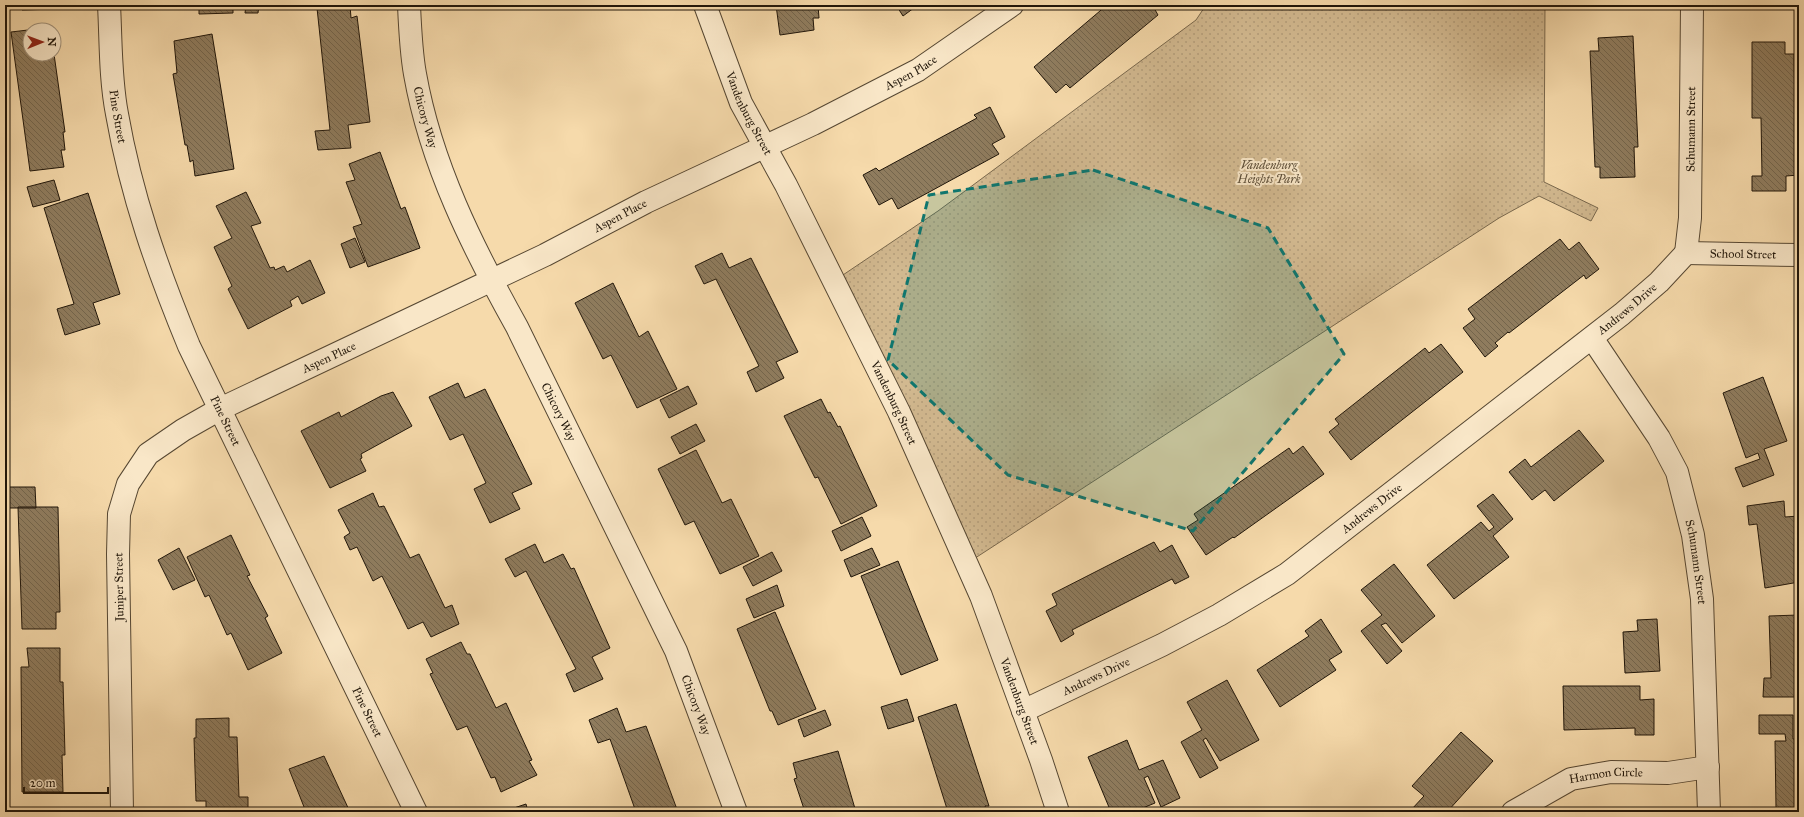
<svg xmlns="http://www.w3.org/2000/svg" width="1804" height="817" font-family="'IM FELL Great Primer',serif">
<style>
.park{fill:url(#park-dots);stroke:#79684d}
.building{fill:url(#building-back-hatch);stroke:#20160a}
.lines{fill:none;stroke-linecap:round;stroke-linejoin:round}
.minor-casing{stroke:#564732;stroke-width:24}
.minor{stroke:#f9e7c8;stroke-width:22}
.marked{fill:#0f766e;fill-opacity:0.2;stroke:#0f766e;stroke-width:3;stroke-dasharray:8 5;stroke-linejoin:round}
.labels{text-anchor:middle;stroke-width:4;stroke-linejoin:round;paint-order:stroke}
.street-label{font-size:12px;fill:#20160a;stroke:#f9e7c8}
.park-label{font-size:12px;font-style:italic;fill:#5e4f39;stroke:#f9e7c8}
</style>
<defs>
<pattern id="park-dots" width="8" height="8" patternUnits="userSpaceOnUse"><rect width="8" height="8" fill="#d2b990"/><path d="M2 2h.1M6 6h.1" fill="none" stroke="#b49e7b" stroke-width="1.8" stroke-linecap="round"/></pattern>
<pattern id="building-back-hatch" width="6" height="6" patternUnits="userSpaceOnUse"><rect width="6" height="6" fill="#8f7c5e"/><path d="M-1 5l2 2M0 0l6 6M5-1l2 2" fill="none" stroke="#74654c"/></pattern>
</defs>
<rect width="100%" height="100%" fill="#f6daab"/>
<filter id="stains"><feTurbulence type="fractalNoise" baseFrequency=".005" numOctaves="4"/><feColorMatrix values="0 0 0 0 .2 0 0 0 0 .09 0 0 0 0 .02 0 0 0 .5 -.17"/></filter>
<radialGradient id="worn" r=".72"><stop offset=".6" stop-color="#630" stop-opacity="0"/><stop offset="1" stop-color="#630" stop-opacity=".3"/></radialGradient>
<path class="park" d="M1206 5H1545L1544 182 1598 208 1591 221 1539 196 1499 218 966 564 834 281 938 211 1196 20Z"/>
<path class="building" d="M22 5H57V9L22 10Z
M199 5H233V13L199 14Z
M246 5H259L258 13H245Z
M338 5H350L351 18 357 16 370 122 348 125 351 148 318 150 315 131 330 130 317 8Z
M776 5H818L819 18H813L814 30 780 35Z
M896 5H918L903 16Z
M1107 5H1158L1154 8 1158 15 1070 88 1066 84 1056 93 1034 67Z
M45 28V30H30V54H54L65 132H63L65 150H61L64 167 30 171 11 32Z
M212 34 234 169 195 176 193 160 190 162 187 145H185L173 74 177 73 174 41Z
M1633 36 1638 147H1634L1635 177 1600 178V167H1595L1590 51H1599L1598 38Z
M1752 42H1785V54H1794L1795 114H1799V175L1786 176V191H1752V176H1762L1761 118H1752Z
M990 107 1005 137 992 144 999 154 898 209 892 198 879 205 863 175 876 168 879 171 977 118 974 115Z
M380 152 401 209 405 207 420 248 368 267 353 227 362 224 346 182 355 180 349 164Z
M54 180 60 200 33 207 27 187Z
M246 192 261 223 251 226 270 268 274 267 275 270 284 266 287 272 310 260 325 293 302 304 298 296 290 301 292 306 248 329 228 289 232 286 214 247 232 238 216 206Z
M88 193 120 294 93 303 100 324 65 335 57 309 74 304 44 208Z
M355 238 365 262 350 268 341 244Z
M1560 239 1569 250 1579 242 1599 269 1586 279 1584 275 1509 333 1508 332 1495 343 1498 346 1485 357 1463 328 1475 319 1468 309Z
M722 253 729 268 751 258 798 352 776 362 784 378 756 392 747 372 759 366 716 279 704 284 695 266Z
M613 283 639 337 648 331 677 389 637 408 611 355 603 359 575 303Z
M1441 344 1463 372 1351 460 1329 432 1339 424 1335 419 1425 348 1429 353Z
M1763 377 1787 441 1764 449 1774 475 1743 487 1735 468 1760 459 1758 453 1746 458 1723 393Z
M458 383 465 398 485 389 532 484 512 493 520 509 490 523 474 489 486 483 463 434 450 440 429 397Z
M688 386 697 404 669 418 660 400Z
M393 392 412 426 361 454 362 458 360 459 366 471 330 488 301 431 339 412 341 417 381 396Z
M821 399 828 413 830 412 838 427 840 426 877 506 841 524 818 477 815 478 784 416Z
M696 424 705 441 680 454 671 437Z
M1579 430 1604 461 1554 501 1545 490 1532 500 1509 472 1525 459 1531 467Z
M1303 446 1324 474 1234 538 1233 537 1206 555 1187 527 1198 520 1194 514 1289 448 1293 454Z
M696 450 722 503 731 499 759 556 720 574 694 521 685 525 658 469Z
M5 487H35L36 508H5Z
M373 493 379 507 384 506 410 558 419 554 445 608 452 605 459 624 431 637 423 622 408 629 382 576 373 581 357 547 350 550 344 537 350 533 338 510Z
M1493 494 1513 519 1493 536 1509 557 1454 599 1427 565 1481 522 1489 531 1494 527 1477 506Z
M1784 501 1785 517 1799 516V582L1765 588 1757 524 1749 525 1747 506Z
M18 507H58L60 612H56V629H22Z
M862 517 871 536 841 551 832 531Z
M231 535 250 575 247 576 268 616 265 618 282 653 248 670 231 633 227 635 209 595 205 597 187 557Z
M1154 542 1160 552 1172 545 1189 577 1175 584 1172 579 1072 630 1074 634 1061 642 1046 611 1057 605 1052 594Z
M535 544 544 563 563 554 571 569 574 568 610 648 592 657 603 679 574 692 566 674 576 669 526 571 515 577 505 559Z
M179 548 195 580 173 590 158 560Z
M872 548 880 565 851 577 844 560Z
M772 552 782 571 753 586 743 567Z
M898 561 938 660 901 675 861 576Z
M1394 564 1435 616 1402 643 1386 623 1381 625 1402 651 1387 664 1361 631 1382 615 1361 590Z
M777 585 784 606 754 618 746 599Z
M775 612 816 709 778 725 772 711H770L737 629Z
M1799 615V697H1763L1764 678H1771L1769 616Z
M1321 619 1342 652 1329 660 1336 670 1280 707 1257 670 1309 636 1305 631Z
M1657 619 1660 671 1625 673 1623 632 1638 631 1637 620Z
M461 642 467 654H470L496 708 506 703 532 760 529 761 537 775 501 792 495 777 491 778 467 726 457 730 430 674 433 673 426 659Z
M27 648H60V682H63L65 755H62L63 792H22L21 667H29Z
M1227 680 1259 740 1220 761 1206 738 1203 740 1218 768 1200 778 1181 742 1202 730 1187 702Z
M1563 686H1640V700L1654 699V735H1635V728L1564 730Z
M907 699 914 721 888 729 881 707Z
M956 704 989 806H985L987 812H948L918 717Z
M617 708 626 732 646 726 678 812H636L610 739 598 743 589 720Z
M825 710 831 725 804 737 798 720Z
M1759 715H1793V739H1799V808H1776L1775 741H1786L1785 734H1759Z
M229 718V737H237L239 797H248V812H206V801H196L194 738H196V719Z
M1461 732 1493 761 1447 812H1413L1411 810 1424 796 1412 786Z
M1127 740 1139 770 1163 760 1180 798 1161 807 1148 776 1144 778 1155 803 1133 812H1111L1088 757Z
M838 751 856 812H805L794 779 797 778 793 763Z
M324 756 350 812H306L289 769Z
M526 804 528 812H502Z"/>
<g class="lines">
<defs>
<g id="minor">
<path id="s1" d="M109 5C111 41 110 78 117 114 131 195 158 271 189 346L416 812"/>
<path id="s2" d="M409 5C410 28 411 52 415 74 431 165 473 248 517 327L676 651 736 812"/>
<path id="s3" d="M705 5 741 103 786 185 899 412 981 596 1041 760 1058 812"/>
<path id="s4" d="M1686 253 1690 218 1692 5"/>
<path id="s5" d="M1686 253 1799 255"/>
<path id="s6" d="M1592 338 1659 438 1677 472 1693 535 1702 599 1709 812"/>
<path id="s7" d="M1023 711 1162 645 1219 615 1287 574 1622 314 1659 282 1686 253"/>
<path id="s8" d="M122 812 118 554 119 514 128 484 148 454 183 430 220 409 545 255 646 202 813 124 918 70 1012 5"/>
<path id="s9" d="M1513 812 1571 779 1611 772 1668 773 1708 767"/>
</g>
</defs>
<use href="#minor" class="minor-casing"/>
<use href="#minor" class="minor"/>
</g>
<path class="marked" d="M1093 170 1268 228 1344 354 1193 531 1008 475 888 360 929 195Z"/>
<g class="labels">
<g class="street-label">
<text dy="4" stroke="none"><textPath href="#s8" startOffset="1219">Aspen Place</textPath></text>
<text dy="4" stroke="none"><textPath href="#s3" startOffset="117">Vandenburg Street</textPath></text>
<text dy="4" stroke="none"><textPath href="#s1" startOffset="112">Pine Street</textPath></text>
<text dy="4" stroke="none"><textPath href="#s2" startOffset="114">Chicory Way</textPath></text>
<text dy="4" stroke="none"><textPath href="#s4" startOffset="124">Schumann Street</textPath></text>
<text dy="4" stroke="none"><textPath href="#s8" startOffset="895">Aspen Place</textPath></text>
<text dy="4" stroke="none"><textPath href="#s5" startOffset="57">School Street</textPath></text>
<text dy="4" stroke="none"><textPath href="#s7" startOffset="729">Andrews Drive</textPath></text>
<text dy="4" stroke="none"><textPath href="#s8" startOffset="571">Aspen Place</textPath></text>
<text dy="4" stroke="none"><textPath href="#s3" startOffset="441">Vandenburg Street</textPath></text>
<text dy="4" stroke="none"><textPath href="#s2" startOffset="438">Chicory Way</textPath></text>
<text dy="4" stroke="none"><textPath href="#s1" startOffset="436">Pine Street</textPath></text>
<text dy="4" stroke="none"><textPath href="#s7" startOffset="405">Andrews Drive</textPath></text>
<text dy="4" stroke="none"><textPath href="#s6" startOffset="251">Schumann Street</textPath></text>
<text transform="translate(119 587) rotate(-91)" y="4">Juniper Street</text>
<text dy="4" stroke="none"><textPath href="#s7" startOffset="81">Andrews Drive</textPath></text>
<text dy="4" stroke="none"><textPath href="#s3" startOffset="765">Vandenburg Street</textPath></text>
<text dy="4" stroke="none"><textPath href="#s2" startOffset="762">Chicory Way</textPath></text>
<text dy="4" stroke="none"><textPath href="#s1" startOffset="760">Pine Street</textPath></text>
<text dy="4" stroke="none"><textPath href="#s9" startOffset="102">Harmon Circle</textPath></text>
</g>
<g class="park-label">
<text x="1269" y="169">Vandenburg<tspan x="1269" dy="14">Heights Park</tspan></text>
</g>
</g>
<rect width="1804" height="817" fill="none" stroke="#f6daab" stroke-width="20"/>
<rect x="6" y="6" width="1792" height="805" fill="none" stroke="#20160a" stroke-width="2"/>
<rect x="10" y="10" width="1784" height="797" fill="none" stroke="#20160a"/>
<g transform="translate(42 42) rotate(89)"><circle r="19" fill="#f9e7c8" stroke="#a2937c"/>
<path d="M0-3L7 15L0 10L-7 15Z" fill="#8f2418"/>
<text y="-6" font-size="11" font-weight="bold" text-anchor="middle" fill="#20160a">N</text>
</g>
<path d="M24 787v6h84v-6" fill="none" stroke="#20160a" stroke-width="2"/>
<text x="30" y="787" font-size="12" fill="#20160a" stroke="#f9e7c8" stroke-width="3" paint-order="stroke">20 m</text>
<rect width="100%" height="100%" filter="url(#stains)"/>
<rect width="100%" height="100%" fill="url(#worn)"/>
</svg>
